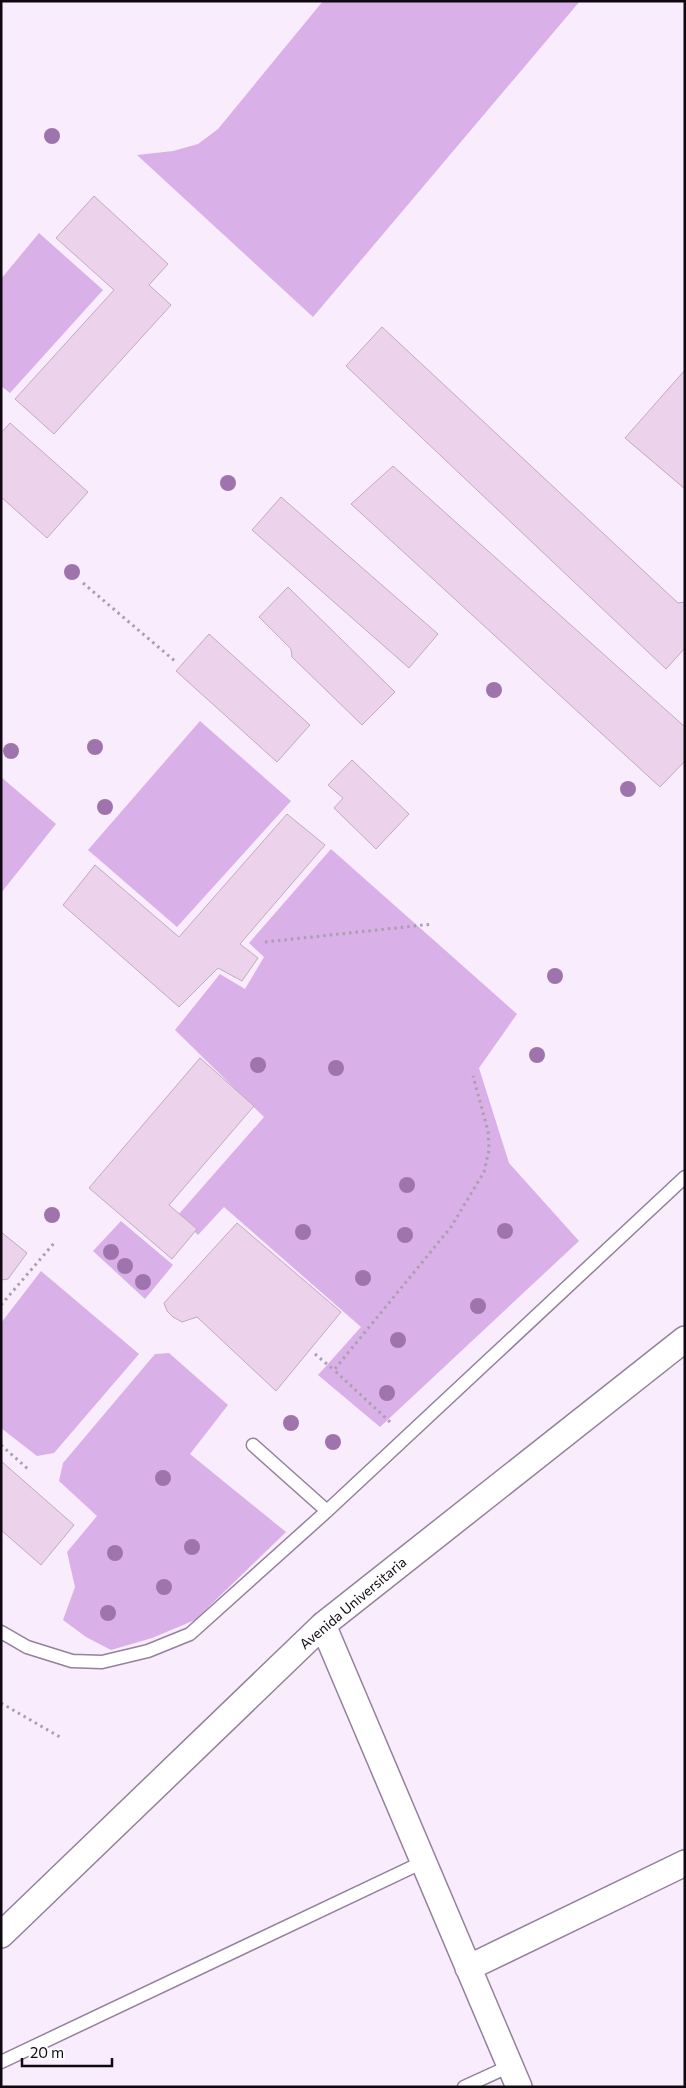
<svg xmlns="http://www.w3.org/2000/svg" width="686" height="2088" font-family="Commissioner,sans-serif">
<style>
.green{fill:#dab0e8}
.building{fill:#ecd2eb;stroke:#c2a9c1}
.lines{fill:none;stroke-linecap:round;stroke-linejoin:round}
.service-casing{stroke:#94819b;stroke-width:15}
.minor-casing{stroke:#94819b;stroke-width:28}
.path{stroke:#a99fad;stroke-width:3;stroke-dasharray:2.5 4;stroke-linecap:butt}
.service{stroke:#fff;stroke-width:12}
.minor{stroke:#fff;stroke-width:25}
.tree{fill:#9f74ac}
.labels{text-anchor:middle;stroke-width:5;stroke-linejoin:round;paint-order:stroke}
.street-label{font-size:14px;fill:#0f0811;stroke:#fefefe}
</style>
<rect width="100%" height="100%" fill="#f8ecfd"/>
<path class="green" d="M323 1H580L313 317 137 155 173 151 198 144 218 129Z
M39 233 103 290 10 393 1 386V279Z
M200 721 291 801 177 927 88 850Z
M1 777 56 824 1 893Z
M331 849 517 1014 479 1068 509 1163 579 1241 380 1427 318 1375 361 1327 224 1207 198 1235 178 1215 264 1117 175 1030 220 974 245 989 264 957 249 943Z
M121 1221 173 1265 145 1299 93 1251Z
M41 1271 139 1354 54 1453 37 1456 1 1428V1323Z
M169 1353 228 1405 190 1454 286 1532 195 1620 152 1638 111 1650 86 1637 63 1620 75 1587 67 1552 97 1516 59 1481 63 1463 155 1354Z"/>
<path class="building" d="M94 196 168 264 149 285 171 305 54 434 15 399 114 290 56 238Z
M382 327 678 603 685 602V648L666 669 346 366Z
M685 370V489L625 438Z
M10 423 88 492 47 538 1 497V433Z
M393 466 685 727V761L660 787 351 504Z
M281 497 438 634 409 668 252 530Z
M288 587 395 692 362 725 292 657 291 649 259 617Z
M209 634 310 725 277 762 176 671Z
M352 760 409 814 376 849 334 808 343 798 328 785Z
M287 814 325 845 240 944 258 958 242 981 218 968 179 1007 63 905 95 865 179 937Z
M200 1058 254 1106 169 1205 197 1229 172 1259 89 1188Z
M237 1223 341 1312 276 1391 197 1317 182 1322 173 1317 167 1311 164 1303Z
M1 1232 27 1253 8 1279 1 1280Z
M1 1461 74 1525 41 1565 1 1530Z"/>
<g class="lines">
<defs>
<path id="service" d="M253 1445 327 1511
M1 1632 27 1647 72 1661 102 1662 148 1651 190 1634 327 1511 685 1177
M1 2062 423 1862
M464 2087 510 2066"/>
<path id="minor" d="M323 1625 519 2087
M1 1935 323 1625 685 1339
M468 1968 685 1863"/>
</defs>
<use href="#service" class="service-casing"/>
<use href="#minor" class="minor-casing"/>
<path class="path" d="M83 583 176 662
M265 942 433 924
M1 1305 55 1242
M315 1354 334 1370
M390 1422 334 1370 451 1227 484 1172 489 1150 488 1131 473 1076
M1 1445 29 1470
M1 1703 60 1737"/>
<use href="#service" class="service"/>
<use href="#minor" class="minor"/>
</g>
<g class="tree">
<circle cx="52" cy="136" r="8"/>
<circle cx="228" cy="483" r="8"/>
<circle cx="72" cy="572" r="8"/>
<circle cx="494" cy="690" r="8"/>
<circle cx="95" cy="747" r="8"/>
<circle cx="11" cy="751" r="8"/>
<circle cx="628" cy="789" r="8"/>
<circle cx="105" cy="807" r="8"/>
<circle cx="555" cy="976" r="8"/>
<circle cx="537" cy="1055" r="8"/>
<circle cx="258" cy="1065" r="8"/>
<circle cx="336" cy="1068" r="8"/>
<circle cx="407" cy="1185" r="8"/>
<circle cx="52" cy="1215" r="8"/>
<circle cx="505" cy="1231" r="8"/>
<circle cx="303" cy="1232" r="8"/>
<circle cx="405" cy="1235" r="8"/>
<circle cx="111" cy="1252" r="8"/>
<circle cx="125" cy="1266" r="8"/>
<circle cx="363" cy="1278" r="8"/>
<circle cx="143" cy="1282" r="8"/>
<circle cx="478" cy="1306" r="8"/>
<circle cx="398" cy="1340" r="8"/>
<circle cx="387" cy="1393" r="8"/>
<circle cx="291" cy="1423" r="8"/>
<circle cx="333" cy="1442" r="8"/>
<circle cx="163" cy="1478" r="8"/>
<circle cx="192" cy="1547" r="8"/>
<circle cx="115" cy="1553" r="8"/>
<circle cx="164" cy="1587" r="8"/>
<circle cx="108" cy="1613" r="8"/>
</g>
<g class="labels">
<g class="street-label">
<text transform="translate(353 1603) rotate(-40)" y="5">Avenida Universitaria</text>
</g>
</g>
<rect width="686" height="2088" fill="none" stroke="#0f0811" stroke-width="5"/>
<path d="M22 2058v8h90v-8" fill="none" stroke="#0f0811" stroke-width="2.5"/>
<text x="30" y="2058" font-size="15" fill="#0f0811" stroke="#fefefe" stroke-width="4" paint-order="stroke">20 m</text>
</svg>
